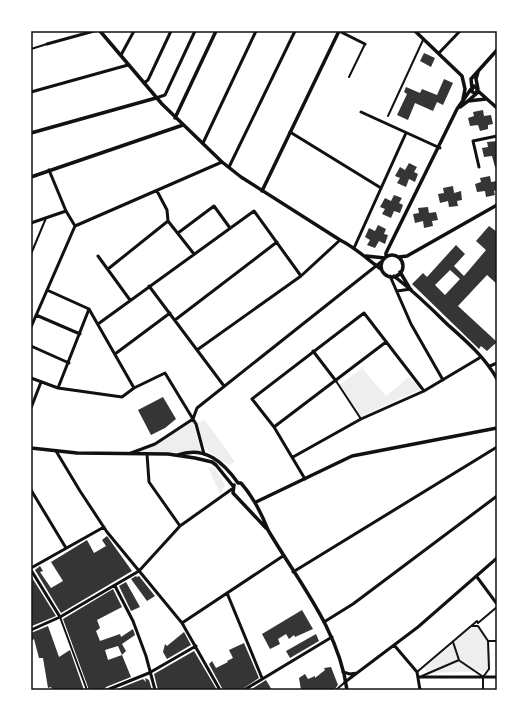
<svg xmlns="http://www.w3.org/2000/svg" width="528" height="721" font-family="'Zilla Slab',serif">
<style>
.green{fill:#eee}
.building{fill:#353535;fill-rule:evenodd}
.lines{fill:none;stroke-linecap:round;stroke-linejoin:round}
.pedestrian{stroke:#111;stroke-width:2}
.minor{stroke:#111;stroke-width:3}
.tertiary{stroke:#111;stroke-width:3.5}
.neatline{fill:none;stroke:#111;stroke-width:1.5}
</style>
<rect width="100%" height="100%" fill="#fff"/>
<path class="green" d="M362 368 386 396 409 377 421 389 360 417 338 386Z
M205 420 235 462 229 465C205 451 204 449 196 423Z
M193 421 201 452 135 453 154 446Z
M208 467 215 468 225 485 220 494Z
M477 623 489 639 491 671 428 673 424 668Z"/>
<path class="building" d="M424 53 435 58 431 67 420 61Z
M444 79 453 83 443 105 437 102 433 111 415 103 408 120 397 115 407 94 404 92 406 87 420 93 422 89 437 95Z
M483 110 484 116 491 115 493 124 488 125V129L480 131 478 125 470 126 468 118 474 116 473 112Z
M497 141V167H495L492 156 484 157 482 148 488 147 487 142Z
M409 163 417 167 414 172 418 174 415 182 409 179 406 187 397 183 400 178 395 176 400 167 405 170Z
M490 176 491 182 497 181V190L494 191 495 195 486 197 485 191 477 192 475 184 481 182 480 178Z
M453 186 454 193 461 191 462 200 457 201 458 206 449 207 448 201 440 203 438 194 444 193 443 188Z
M394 195 402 198 399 203 403 205 400 213 394 211 391 218 382 214 385 209 380 207 385 198 391 201Z
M428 207 429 213 436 212 438 220 432 221 433 226 424 228 423 221 415 223 413 214 419 213 418 208Z
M378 225 386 229 384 234 388 235 385 244 379 241 375 248 367 245 370 240 365 237 369 228 375 231Z
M489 226 497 232V284L487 275 458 306 497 342 487 351 481 346 479 349 412 284 423 273 427 277 456 245 465 254 454 266 464 276 486 250 476 241ZM450 270 460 279 445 295 435 285Z
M163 397 176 419 165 428 151 435 138 410Z
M107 536 132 571 61 613 35 570 40 566 43 571 40 572 51 588 63 581 51 562 87 540 94 553 106 546 102 540Z
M31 576 56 616 32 626 31 623Z
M136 576 137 577 139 576 155 596 147 601 131 579Z
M126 582 140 607 131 611 119 586Z
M113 589 122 607 97 620 100 628 96 631 100 641 120 634 121 637 133 629 135 635 122 644 126 651 122 655 131 677 106 687 104 690H89L63 619ZM118 646 122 655 108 660 105 650Z
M302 610 313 629 295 637 294 635 289 639 286 634 278 639 280 644 270 649 262 634Z
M48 626 59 657 70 650 84 690H52L51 687 48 688 43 658H39L34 639 31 641V633Z
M184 632 191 645 167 659 163 652 165 644 167 646Z
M316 634 319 641 290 658 286 651Z
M244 643 259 678 241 690H223L209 664 212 661 216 668 228 662 227 661 233 658 229 650Z
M194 651 217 690H158L154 674Z
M331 667 338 685 334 690H301L299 678 305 674 308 679 315 676V678L325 670 324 668Z
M145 678 149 680 152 690H115L143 679 146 682Z
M266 680 272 690H250Z"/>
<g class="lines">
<path class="pedestrian" d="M31 49 47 44
M349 77 365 44
M388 116 423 40
M31 254 46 218
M336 381 361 419
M60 617 87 690
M472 626H478L488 641 489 669 483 677V690
M488 641H497
M460 661 482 676
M417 672 477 621 478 623 497 607
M422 676 459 660 453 642
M336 690 344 683"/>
<path class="minor" d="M339 31 365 44
M47 44 94 31
M439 53 460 31
M121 55 134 31
M144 83 148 80 171 31
M31 92 128 65
M156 98 165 95 195 31
M361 112 440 148
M290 132 381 188
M203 143 256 31
M229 167 295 31
M479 167 473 141 497 136
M49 170 66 211 75 226
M157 191 167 210 168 221 194 254
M31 223 66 211
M75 226 222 162
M178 233 214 206 230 228
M354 248 406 133
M98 256 130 300
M108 269 168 221
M390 276 411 324 443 380
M149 286 224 386
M47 290 89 309
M397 291 411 289
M89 309 134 388
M36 315 80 334
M175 320 277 242
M98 324 254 211 301 276
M31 327 75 226
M31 346 69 363
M197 350 301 276 340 240
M313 351 336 381
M115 354 170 313
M490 366 497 363
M31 378 58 388 122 397 134 388 165 373 196 424 204 454
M58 388 89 309
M31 408 41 382
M274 427 386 342
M56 451 80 491 107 532 182 623 220 690
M131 453 155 444 193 419 197 408 381 262
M147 454 149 482 180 526
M293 457 361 419 424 391 481 357
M305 479 274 427 252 399 364 313 424 391
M31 490 66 548
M31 568 104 527
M31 570 60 617
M293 572 497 447
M477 577 497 604
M115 586 133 621 146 656 155 690
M227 593 262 678
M324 622 353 604 497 496
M182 623 283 556
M31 630 60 617 139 571 180 526 232 489
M394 645 417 672 420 690
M343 672 350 674 357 673
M419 677H497
M345 682 418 627 497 558
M107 690 149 673 196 646
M244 690 332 637"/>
<path class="tertiary" d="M100 31 162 104 222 162 241 177 340 240C356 248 367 259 381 269
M415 31 462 76 465 89 463 99
M472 88 471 79 497 50
M478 89 476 79 478 72
M478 91 497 108
M468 101 477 93V88L474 86 471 91 476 94
M460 107 468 101 486 99
M175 118 216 31
M31 133 156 98
M31 177 183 125
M262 191 339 31
M381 266a11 11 0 1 1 22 0a11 11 0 1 1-22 0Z
M366 256 385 258
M386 257V253L457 109 471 89
M399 257 407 256 497 205
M400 272 409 287
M394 276C413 291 430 307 447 324 465 340 485 357 497 379
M31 448 77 453 168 454 195 458 212 462 216 465 233 486
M178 455C205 445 224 463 238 483H241C254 498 261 512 268 530 298 581 339 630 347 690
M234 485 233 493 266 528
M256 502 352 456 497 428"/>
</g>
<rect width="528" height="721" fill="none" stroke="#ffffff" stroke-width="64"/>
<rect x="32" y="32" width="464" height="657" class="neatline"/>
</svg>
